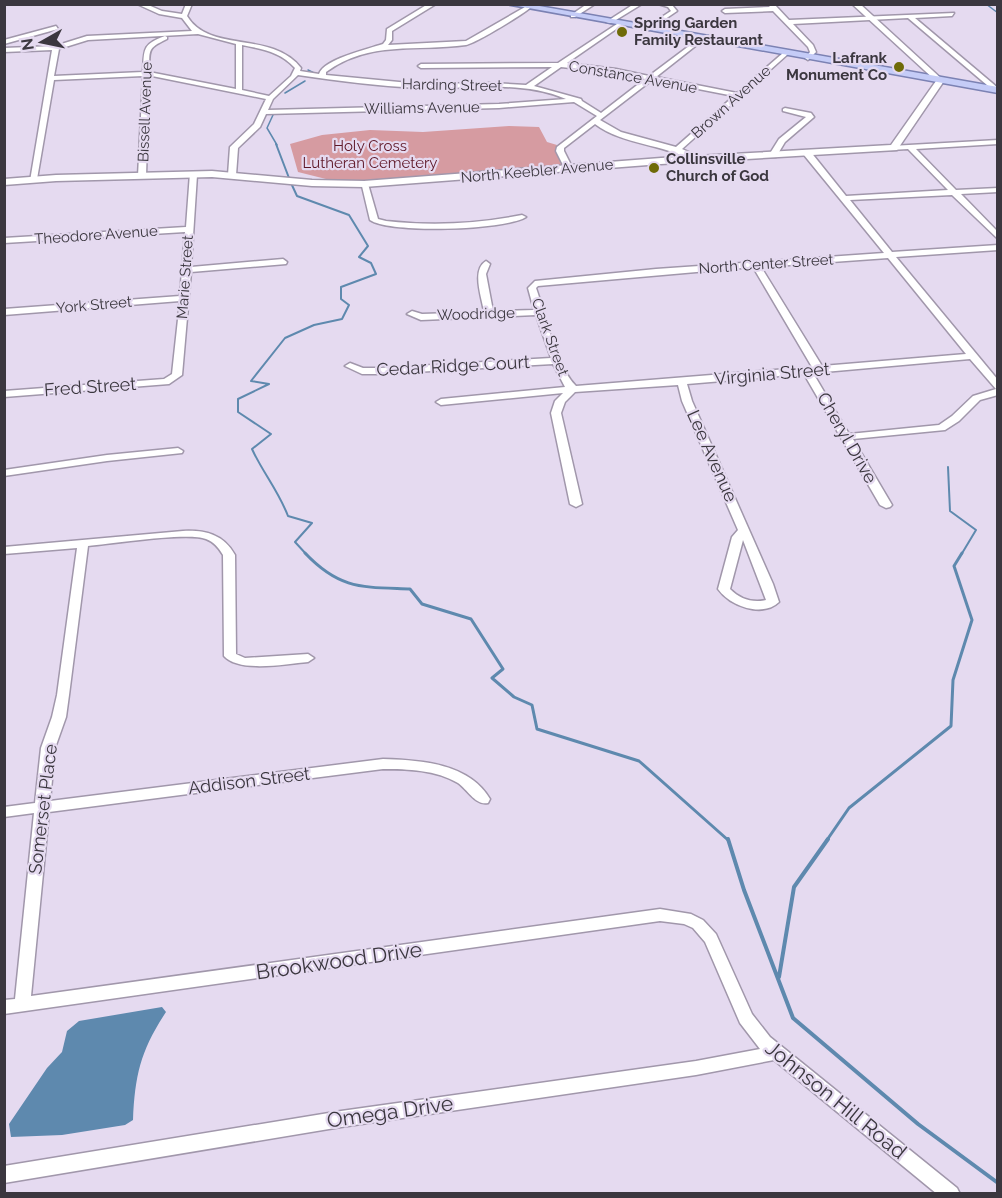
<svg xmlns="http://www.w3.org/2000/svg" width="1002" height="1198" font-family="Raleway,sans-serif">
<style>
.green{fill:#d69ba1}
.water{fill:#5e89ae}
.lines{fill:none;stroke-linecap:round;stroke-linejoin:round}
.stream-far3{stroke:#5e89ae;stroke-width:1.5}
.stream-far2{stroke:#5e89ae;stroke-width:2}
.stream-far1{stroke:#5e89ae;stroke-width:3}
.stream{stroke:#5e89ae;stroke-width:4}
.minor-casing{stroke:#a197ab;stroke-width:3}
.tertiary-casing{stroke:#a197ab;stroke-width:3}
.primary-casing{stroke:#7c82b3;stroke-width:3}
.minor{fill:#fff;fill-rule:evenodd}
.tertiary{fill:#fff;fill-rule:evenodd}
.primary{fill:#c5ccf7;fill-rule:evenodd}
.poi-dot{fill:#6f6b08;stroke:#e5daf0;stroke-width:2}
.labels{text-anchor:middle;stroke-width:4.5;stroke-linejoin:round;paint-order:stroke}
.far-poi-label{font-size:15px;font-weight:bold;fill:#3b373f;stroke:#e5daf0;text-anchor:start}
.far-street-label{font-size:15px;fill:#3b373f;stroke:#e5daf0}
.far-park-label{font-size:15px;fill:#5e1626;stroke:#e5daf0}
.street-label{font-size:18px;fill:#3b373f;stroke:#e5daf0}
.near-street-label{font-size:21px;fill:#3b373f;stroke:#e5daf0}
</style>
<rect width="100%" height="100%" fill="#e5daf0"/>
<path class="green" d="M509 126 539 127 547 142 557 145 555 150 562 165 556 168 338 182 298 172 290 144 322 135 370 130 423 132Z"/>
<path class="water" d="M162 1007 166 1012C141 1050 135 1074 133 1120L125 1125 62 1135 11 1137 9 1124 47 1068 62 1052 67 1031 79 1021Z"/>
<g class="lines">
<path class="stream-far3" d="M986 4 998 13
M308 70 314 73
M285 93 305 81
M273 115 267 128 277 145"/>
<path class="stream-far2" d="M276 144 289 178
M291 183 297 196 349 215 368 246 359 257 371 263 376 274 341 287V299L349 305 342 319 314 325 285 338 251 381 269 384 238 399V412L271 434 252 449C263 473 278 490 288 516L312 523 295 542 307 555
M948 467 950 511 976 530 961 555"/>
<path class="stream-far1" d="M305 553C340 590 363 587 410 589L422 604 471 619 503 669 492 678 514 697 532 705 537 729 639 761 728 840
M827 840 849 808 951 726 953 680 972 620 954 566 962 553"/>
<path class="stream" d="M728 839 744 890 793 1018 918 1124 998 1183
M779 977 794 887 828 839"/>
<defs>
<path id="minor" d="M137 4H146L162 11 182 14 186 4H192L187 16C210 54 271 30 301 68L300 71 319 74C324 59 368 49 383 44L386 40 387 29 428 4H436L392 31V40L388 45 466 41 525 7 530 8C520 16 476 43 466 45 416 52 370 40 326 72V75L420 84 492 83 526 85 552 67 421 68 418 66 421 64 558 63 620 22 622 25 567 63 616 69 649 76 701 37 703 38V40L656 77 737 93 783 53 788 54 682 149 700 157V161H694C663 144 623 145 595 124L564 148V151L573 169 569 171 565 169 556 151 557 147 597 116 574 102 499 108 266 114 260 127 238 148 236 175 232 177 228 175 230 147 254 124 266 99 152 76H149L146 176 142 178 138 176 143 76 54 80 37 179 30 181 52 50 4 52V48L55 46 87 36 192 31 182 18 159 14ZM198 34 236 44V89L149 72C150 50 146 49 167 39V37L165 36C142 44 144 50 143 72L54 76 59 49 88 40ZM242 45C262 49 281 52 295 68L291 76 269 96 242 90ZM561 67 616 73 645 79 601 113 582 101 581 99 534 86ZM298 75C338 81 378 86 418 88 467 90 519 79 566 99L499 104 268 110 273 99ZM652 80 734 96 676 147 621 132 600 120Z
M587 4H595L575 17H571V15Z
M634 4H642L611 23 606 22Z
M658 4 672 5 677 11 649 30H645V28L671 11 668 7Z
M767 4H774L789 20 954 13 952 16 915 18 998 88V92L994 91 908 18 793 24 813 45 816 52 808 60 805 58 810 52 808 47 773 11 725 13 722 11 725 9 770 7Z
M56 26 58 29 4 44V40Z
M785 108 811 113 814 117 785 142 776 157H770L769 155 779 139 806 117 783 111V109Z
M998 140V144L916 149 956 190 998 188V192L961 194 998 232V239L952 195 850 200 892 252 998 245V250L896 257 998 380V395L980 400 959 421 945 430 853 439 892 505 890 507 886 508 880 505 804 374 687 384 692 401 773 584 779 602C762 618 730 606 718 589L732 537 738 530 682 401 678 385 575 392 565 402 561 413 582 504 576 507 570 504 551 413 555 401 563 393 441 405 436 402 441 399 565 387 553 364 380 374H362L345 366 350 363 363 368H380L551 358 536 315 421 320 407 314 412 311 422 314 484 312C482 298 471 270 486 261L490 264 486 274 493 311 534 310 528 288 535 281 656 269 884 253 804 155V151H810L846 196 948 190 908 149 891 150V146ZM888 258 966 354 822 366 761 267ZM753 267 812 367 576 386C556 366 546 316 536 288L538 286ZM970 359 996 389 973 396 952 416 939 425 849 434 813 373ZM743 540 766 600C752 603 740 599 730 589Z
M190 173 197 175 191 267 283 259 287 262 286 264 191 272 182 375 169 384 4 397V391L164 379 172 374 180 301 4 315V309L180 296 185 232 4 243V238L186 227Z
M361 182 368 184 378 219 386 221C431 226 478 224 522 215L526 217C506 230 390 234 370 220Z
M178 448 183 451 182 453 107 461 4 476V470L107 455Z
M183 531C205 530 223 534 235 555L236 654 245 658 308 654 314 658 308 662C286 664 239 673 224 656L223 555C219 548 214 542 206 539 186 532 113 544 88 546L69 695 66 717 55 748 50 801 383 759C420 760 469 763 490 799L488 803C476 806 468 790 458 783 436 770 408 769 383 769L49 812 31 996 660 909 691 914 703 920 716 934 752 1014 770 1037 957 1188 960 1194H937L774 1060 696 1075 341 1127 4 1183V1166L341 1111 696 1061 760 1049 740 1023 705 942 693 928 684 924 660 921 4 1014V1000L15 999 34 813 4 817V807L35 803 41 748 52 717 57 695 77 548 4 554V547Z"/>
<path id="tertiary" d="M852 4H860L944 81 897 150 661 164 364 187 312 186 212 177 56 181 4 185V179L56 175 212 171 312 180 364 181 661 158 891 145 936 81Z"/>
<path id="primary" d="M506 4H528L998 87V93Z"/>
</defs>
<use href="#minor" class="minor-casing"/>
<use href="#tertiary" class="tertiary-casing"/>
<use href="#primary" class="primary-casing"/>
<use href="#minor" class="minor"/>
<use href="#tertiary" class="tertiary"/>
<use href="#primary" class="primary"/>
</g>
<g class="poi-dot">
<circle cx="622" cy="32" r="6"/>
<circle cx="899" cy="67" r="6"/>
<circle cx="654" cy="168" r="6"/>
</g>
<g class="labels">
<g class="far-poi-label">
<text x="634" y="28">Spring Garden<tspan x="634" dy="17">Family Restaurant</tspan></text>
<text x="887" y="63" text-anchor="end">Lafrank<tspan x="887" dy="17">Monument Co</tspan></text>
<text x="666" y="164">Collinsville<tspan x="666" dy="17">Church of God</tspan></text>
</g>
<g class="far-street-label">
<text transform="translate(633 77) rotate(10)" y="5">Constance Avenue</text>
<text transform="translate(452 85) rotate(1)" y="5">Harding Street</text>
<text transform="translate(731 102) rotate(-42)" y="5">Brown Avenue</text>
<text transform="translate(422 108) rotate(-1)" y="5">Williams Avenue</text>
<text transform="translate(145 112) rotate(-88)" y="5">Bissell Avenue</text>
<text transform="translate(537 171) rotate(-5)" y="5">North Keebler Avenue</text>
<text transform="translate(96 235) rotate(-4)" y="5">Theodore Avenue</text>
<text transform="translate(766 264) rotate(-4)" y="5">North Center Street</text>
<text transform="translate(185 277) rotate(-86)" y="5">Marie Street</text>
<text transform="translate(94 305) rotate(-5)" y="5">York Street</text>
<text transform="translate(476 314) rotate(-2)" y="5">Woodridge</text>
<text transform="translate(550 337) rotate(70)" y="5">Clark Street</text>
</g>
<g class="far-park-label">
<text x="370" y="151">Holy Cross<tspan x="370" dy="17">Lutheran Cemetery</tspan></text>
</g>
<g class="street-label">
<text transform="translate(453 366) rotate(-3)" y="6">Cedar Ridge Court</text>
<text transform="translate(772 374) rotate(-5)" y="6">Virginia Street</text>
<text transform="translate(90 387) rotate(-4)" y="6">Fred Street</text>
<text transform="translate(847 438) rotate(60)" y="6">Cheryl Drive</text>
<text transform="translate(712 456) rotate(66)" y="6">Lee Avenue</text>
<text transform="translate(249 781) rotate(-7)" y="6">Addison Street</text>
<text transform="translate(43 809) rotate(-83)" y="6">Somerset Place</text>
</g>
<g class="near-street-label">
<text transform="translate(339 961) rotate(-8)" y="7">Brookwood Drive</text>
<text transform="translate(836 1100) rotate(39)" y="7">Johnson Hill Road</text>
<text transform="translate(390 1112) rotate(-8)" y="7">Omega Drive</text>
</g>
</g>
<rect width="1002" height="1198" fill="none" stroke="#3b373f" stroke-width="12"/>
<g transform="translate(42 42) rotate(261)" stroke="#e5daf0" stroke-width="4.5" paint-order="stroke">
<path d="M0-4.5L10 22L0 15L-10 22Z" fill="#3b373f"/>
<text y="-9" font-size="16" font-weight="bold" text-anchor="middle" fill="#3b373f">N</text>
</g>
</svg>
